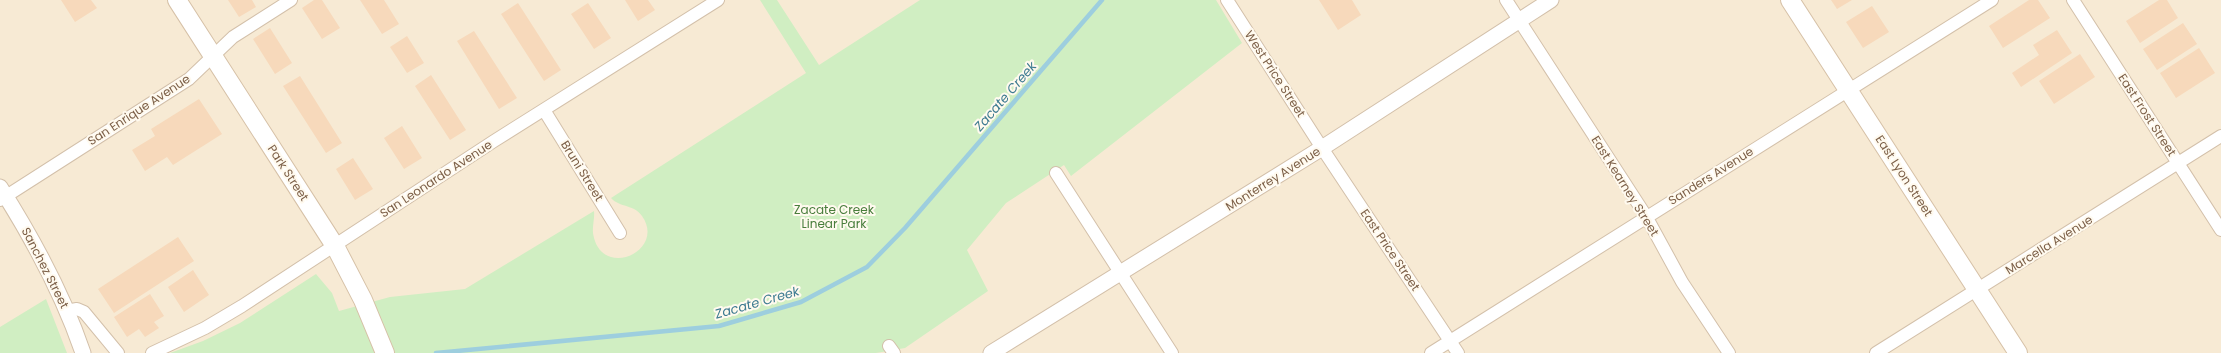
<svg xmlns="http://www.w3.org/2000/svg" width="2221" height="353" font-family="Poppins,sans-serif">
<style>
.residential{fill:#f7ead4}
.green{fill:#d0eec2}
.lines{fill:none;stroke-linecap:round;stroke-linejoin:round}
.stream{stroke:#9dcede;stroke-width:4.5}
.building{fill:#f7d9bb}
.minor-casing{stroke:#d3c0aa;stroke-width:14}
.tertiary-casing{stroke:#d3c0aa;stroke-width:17}
.secondary-casing{stroke:#d6c1a7;stroke-width:20}
.minor{stroke:#fff;stroke-width:12}
.tertiary{stroke:#fff;stroke-width:15}
.secondary{stroke:#fff;stroke-width:18}
.labels{text-anchor:middle;stroke-width:4;stroke-linejoin:round;paint-order:stroke}
.street-label{font-size:12px;fill:#7c5f47;stroke:#fffaef}
.park-label{font-size:12px;fill:#487d3b;stroke:#fffaef}
.water-label{font-size:13px;font-style:italic;fill:#3e7b91;stroke:#fffaef}
</style>
<rect width="100%" height="100%" fill="#fff8e6"/>
<path class="residential" d="M0 0H2221V353H0Z"/>
<path class="green" d="M760 0H777L819 65 920 0H1216L1242 43 1071 176 1064 165 1006 203 967 250 988 291 905 348 876 353H170L203 341 240 323 316 274 332 293 339 311 390 297 465 289 594 211C595 220 591 229 594 238 605 279 666 250 642 216 634 204 620 208 611 198L806 73Z
M46 299 67 353H0V327Z"/>
<g class="lines">
<path class="stream" d="M436 353 719 326 801 302 867 267 905 228 1102 0"/>
</g>
<path class="building" d="M61 0H91L97 8 75 22Z
M228 0H252L256 7 239 17Z
M314 0H322L340 28 322 39 302 8Z
M360 0H384L399 24 382 34Z
M625 0H648L655 10 638 21Z
M1319 0H1352L1361 15 1338 30Z
M1831 0H1852L1837 9Z
M2029 0H2038L2050 18 2003 48 1989 26Z
M2159 0H2167L2178 18 2140 43 2126 21Z
M518 3 561 70 544 81 501 14Z
M588 3 611 38 594 49 571 14Z
M1872 6 1889 32 1863 48 1846 22Z
M2183 23 2197 44 2157 70 2143 49Z
M270 28 292 63 275 74 253 39Z
M2057 30 2072 53 2021 87 2012 73 2039 55 2033 45Z
M474 31 517 98 499 109 457 41Z
M407 36 424 63 407 73 390 47Z
M2199 48 2215 73 2176 98 2160 73Z
M2080 54 2095 77 2054 104 2039 81Z
M431 75 466 130 450 140 415 86Z
M300 76 342 143 326 153 283 86Z
M199 99 222 134 173 165 167 157 145 171 132 150 155 136 151 129Z
M402 126 422 158 404 169 384 138Z
M353 158 373 189 355 200 336 169Z
M178 237 194 261 114 313 98 289Z
M193 270 209 295 184 312 168 287Z
M150 294 164 316 154 322 159 328 145 337 139 329 127 337 114 317Z"/>
<g class="lines">
<defs>
<path id="minor" d="M1227 0 1322 148 1458 353
M1506 0 1646 216 1682 282 1729 353
M2073 0 2221 230
M544 110 620 233
M1056 173 1172 353
M0 200 189 79 233 37 291 0
M66 311 77 309 84 312 118 353
M889 346 894 353
M152 353 205 328 242 306 494 141 718 0
M1431 353 1992 0
M1876 353 2221 136"/>
<path id="tertiary" d="M0 187C33 239 63 294 83 353
M991 353 1322 148 1551 0"/>
<path id="secondary" d="M177 0 335 246 363 300 385 353
M1790 0 2018 353"/>
</defs>
<use href="#minor" class="minor-casing"/>
<use href="#tertiary" class="tertiary-casing"/>
<use href="#secondary" class="secondary-casing"/>
<use href="#minor" class="minor"/>
<use href="#tertiary" class="tertiary"/>
<use href="#secondary" class="secondary"/>
</g>
<g class="labels">
<g class="street-label">
<text transform="translate(1275 74) rotate(57)" y="4">West Price Street</text>
<text transform="translate(139 110) rotate(-33)" y="4">San Enrique Avenue</text>
<text transform="translate(2147 115) rotate(57)" y="4">East Frost Street</text>
<text transform="translate(582 171) rotate(58)" y="4">Bruni Street</text>
<text transform="translate(288 173) rotate(57)" y="4">Park Street</text>
<text transform="translate(1711 176) rotate(-32)" y="4">Sanders Avenue</text>
<text transform="translate(1904 176) rotate(57)" y="4">East Lyon Street</text>
<text transform="translate(436 179) rotate(-33)" y="4">San Leonardo Avenue</text>
<text transform="translate(1273 179) rotate(-32)" y="4">Monterrey Avenue</text>
<text transform="translate(1625 186) rotate(58)" y="4">East Kearney Street</text>
<text transform="translate(2049 245) rotate(-32)" y="4">Marcella Avenue</text>
<text transform="translate(1390 250) rotate(56)" y="4">East Price Street</text>
<text transform="translate(45 268) rotate(63)" y="4">Sanchez Street</text>
</g>
<g class="park-label">
<text x="834" y="214">Zacate Creek<tspan x="834" dy="14">Linear Park</tspan></text>
</g>
<g class="water-label">
<text transform="translate(1005 96) rotate(-49)" y="5">Zacate Creek</text>
<text transform="translate(757 302) rotate(-16)" y="5">Zacate Creek</text>
</g>
</g>
</svg>
